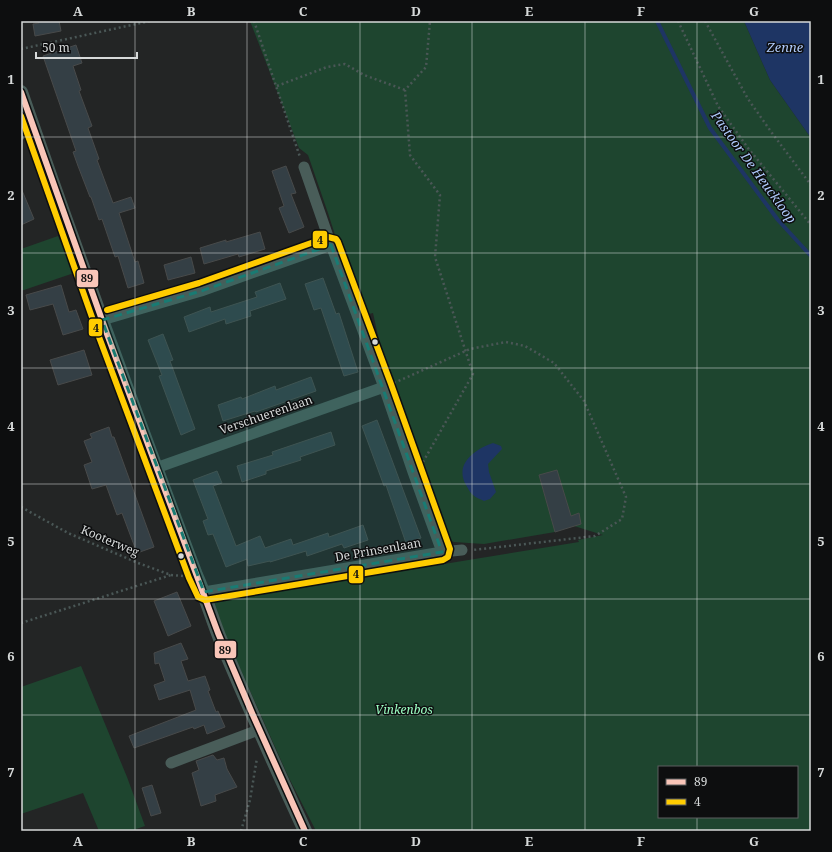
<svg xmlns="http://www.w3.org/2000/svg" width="832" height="852" font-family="'Noto Serif',serif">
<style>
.green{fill:#1e452f;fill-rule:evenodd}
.water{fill:#1e3564}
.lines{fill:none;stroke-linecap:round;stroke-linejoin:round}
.stream{stroke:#1e3564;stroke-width:4}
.building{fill:#343f45;stroke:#484a4a}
.path{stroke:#4a5756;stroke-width:2.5;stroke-dasharray:2 3;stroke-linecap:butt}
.service{stroke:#495d59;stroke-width:5.5}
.minor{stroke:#495d59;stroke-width:11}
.tertiary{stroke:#495d59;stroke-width:14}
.bus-1-casing{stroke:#0d0e0f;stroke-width:9}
.bus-2-casing{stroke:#0d0e0f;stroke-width:9}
.bus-1{stroke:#f9c5b8;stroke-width:6}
.bus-2{stroke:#fc0;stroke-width:6}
.marked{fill:#197b73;fill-opacity:0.2;stroke:#197b73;stroke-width:3;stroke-dasharray:8 5;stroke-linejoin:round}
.grid{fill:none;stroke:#d6d9d9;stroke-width:1;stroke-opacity:0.55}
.bus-dot{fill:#d6d9d9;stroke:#0d0e0f;stroke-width:1.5}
.labels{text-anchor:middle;stroke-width:3;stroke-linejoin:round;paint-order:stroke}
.street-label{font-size:12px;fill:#d6d9d9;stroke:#0d0e0f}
.park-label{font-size:12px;font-style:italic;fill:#9bfec2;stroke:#0d0e0f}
.water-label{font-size:13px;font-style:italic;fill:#aec9fa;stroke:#0d0e0f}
.line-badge{stroke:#0d0e0f;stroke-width:1.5}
.pale-badge-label{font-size:11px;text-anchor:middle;font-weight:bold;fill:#111}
.neatline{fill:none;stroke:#d6d9d9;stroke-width:1.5}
.grid-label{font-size:13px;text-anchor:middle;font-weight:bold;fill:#d6d9d9}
</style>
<rect width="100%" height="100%" fill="#232525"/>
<path class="green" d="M250 21H744L770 80 811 138V831H316L288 776 227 639 208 588 401 571 579 542 578 540 603 535 574 526 555 532 484 544 454 542 449 540 386 372 373 313 361 316 328 213 308 155 299 148ZM659 767H797V817H659Z
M58 236 74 273 21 291V249Z
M81 666 127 777 145 826 130 831H99L83 793 21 814V687Z"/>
<path class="water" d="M744 21H811V138L770 80Z
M493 443 501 446 502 449 488 464 489 472 496 492 490 499 484 501C481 499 476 498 473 495 470 493 468 488 466 485 454 464 475 449 493 443Z"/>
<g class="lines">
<path class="stream" d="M657 21 710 128 778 220 811 256"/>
</g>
<path class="building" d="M38 21H59L61 31 35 36 33 24 39 23Z
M76 45 82 63 73 66 81 90 79 91 92 126 88 128 99 159 97 160 113 203 131 197 135 208 119 213 135 262 138 261 144 283 128 288 118 256 115 257 102 219 99 220 91 197H90L78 166 73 152 76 151 43 56Z
M286 166 296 193 291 194 304 227 289 233 279 208 284 206 272 171Z
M21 188 34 219 21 225Z
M260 232 265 249 239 257 238 254 204 264 200 248 226 240V242Z
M191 257 195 273 168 280 164 265Z
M323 278 336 314 339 313 358 372 344 376 321 308 314 310 305 284Z
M280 283 286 299 250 311 251 316 226 324 225 319 189 332 184 317 210 307 211 312 257 297 255 292Z
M61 285 69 312 76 310 83 329 63 335 53 304 30 310 26 295Z
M163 334 173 360 170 361 195 429 181 435 159 376 162 375 148 340Z
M84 350 92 375 58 385 50 360Z
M311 377 316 391 256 412 255 411 223 421 218 405 241 397 242 399 275 386 276 390Z
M377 420 421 538 406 543 386 485 384 486 362 426Z
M109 427 112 437H114L154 547 137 553 122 513 117 515 106 485 92 489 84 465 92 462 84 441 92 438 90 434Z
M331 432 335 445 300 457 301 460 266 471V474L242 482 237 466 273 455 272 452Z
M557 470 571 516 579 513 581 524 555 532 539 475Z
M217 471 222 483 213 486 236 546 260 536 265 548 291 539 293 545 328 533 329 537 363 525 368 540 344 548 342 544 307 556 306 551 270 562V561L248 566 247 559 226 567 213 534 208 535 203 521 208 519 193 480Z
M177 592 191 626 168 636 154 601Z
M181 643 188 659 181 661 188 681 205 676 210 690 208 691 216 712 218 711 225 727 207 734 204 725 194 729 193 727 134 748 129 736 196 710 190 690 159 700 154 685 165 681 159 663 155 664 154 653Z
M213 755 217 760 224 758 227 769 237 787 215 795 216 801 201 806 192 773 199 770 196 761Z
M152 785 161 813 151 816 142 788Z"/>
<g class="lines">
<path class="path" d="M254 21 300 157
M678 21 718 106 748 148 811 225
M705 21 748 99 772 133 811 185
M21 49 150 21
M277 86 327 67 345 64 364 75 405 90
M394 383 470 349 506 342 525 346 554 363 584 401 626 497 622 519 595 536 473 550
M423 462 473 374 435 257 440 195 410 155 405 90 426 67 430 21
M21 507 68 533 138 563 171 575 183 576
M21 623 171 575
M241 831 250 800 257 758"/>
<path class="service" d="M21 137 34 133"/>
<path class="minor" d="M304 167 331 245 384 387 413 472 442 552
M102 320 201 291 331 245
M156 468 384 387
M204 592 442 552 462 550
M171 763 258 730"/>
<path class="tertiary" d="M21 92C77 254 136 415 196 575 206 597 212 619 221 641 248 705 276 768 305 831"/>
<defs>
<path id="bus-1" d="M21 92 107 334 218 633 252 713 305 831"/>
<path id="bus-2" d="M21 116 99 337 189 578 198 597 205 600 443 560 448 557 450 549 391 384 338 242 336 239 328 237 199 283 107 310"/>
</defs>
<use href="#bus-1" class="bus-1-casing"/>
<use href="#bus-2" class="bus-2-casing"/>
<use href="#bus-1" class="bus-1"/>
<use href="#bus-2" class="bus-2"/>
</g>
<path class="marked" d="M331 245 442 552 204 592 102 320 201 291Z"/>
<path class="grid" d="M135 21V831M247 21V831M360 21V831M472 21V831M585 21V831M697 21V767M21 137H811M21 253H811M21 368H811M21 484H811M21 599H811M21 715H811M697 817V831"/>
<g class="bus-dot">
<circle cx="375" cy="342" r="3.5"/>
<circle cx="181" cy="556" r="3.5"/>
</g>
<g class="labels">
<g class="street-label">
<text transform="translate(266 415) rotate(-19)" y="4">Verschuerenlaan</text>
<text transform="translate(110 541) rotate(23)" y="4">Kooterweg</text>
<text transform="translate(378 550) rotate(-10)" y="4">De Prinsenlaan</text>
</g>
<g class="park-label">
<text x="404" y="714">Vinkenbos</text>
</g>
<g class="water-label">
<text x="785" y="52">Zenne</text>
<text transform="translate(754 167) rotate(54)" y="5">Pastoor De Heuckloop</text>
</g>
</g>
<g class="line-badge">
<rect x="312" y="230" width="16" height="19" rx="4" fill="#fc0"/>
<rect x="76" y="269" width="23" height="19" rx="4" fill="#f9c5b8"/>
<rect x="88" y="318" width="15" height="19" rx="4" fill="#fc0"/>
<rect x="348" y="565" width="16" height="19" rx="4" fill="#fc0"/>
<rect x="214" y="640" width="23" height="19" rx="4" fill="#f9c5b8"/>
</g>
<g class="pale-badge-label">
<text x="320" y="244">4</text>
<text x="87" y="282">89</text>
<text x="96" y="332">4</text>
<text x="356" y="578">4</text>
<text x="225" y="654">89</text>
</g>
<rect width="832" height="852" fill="none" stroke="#0d0e0f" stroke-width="44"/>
<rect x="658" y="766" width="140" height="52" fill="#0d0e0f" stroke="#5d5f60"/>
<rect x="666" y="779" width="20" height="6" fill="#f9c5b8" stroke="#5d5f60"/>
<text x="694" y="786" font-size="12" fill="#d6d9d9">89</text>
<rect x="666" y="799" width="20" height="6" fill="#ffcc00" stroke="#5d5f60"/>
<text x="694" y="806" font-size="12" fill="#d6d9d9">4</text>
<path d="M36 52v6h101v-6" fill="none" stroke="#d6d9d9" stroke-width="2"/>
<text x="42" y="52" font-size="12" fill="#d6d9d9" stroke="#0d0e0f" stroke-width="3" paint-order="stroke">50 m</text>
<rect x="22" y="22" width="788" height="808" class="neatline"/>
<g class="grid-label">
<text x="78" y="16">A</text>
<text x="191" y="16">B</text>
<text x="303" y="16">C</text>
<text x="416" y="16">D</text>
<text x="529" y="16">E</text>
<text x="641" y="16">F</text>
<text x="754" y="16">G</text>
<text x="11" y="84">1</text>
<text x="821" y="84">1</text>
<text x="11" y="200">2</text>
<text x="821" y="200">2</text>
<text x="11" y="315">3</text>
<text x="821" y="315">3</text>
<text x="11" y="431">4</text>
<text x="821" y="431">4</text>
<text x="11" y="546">5</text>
<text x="821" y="546">5</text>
<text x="11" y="661">6</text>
<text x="821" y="661">6</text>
<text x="11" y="777">7</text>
<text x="821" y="777">7</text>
<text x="78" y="846">A</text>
<text x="191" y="846">B</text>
<text x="303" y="846">C</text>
<text x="416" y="846">D</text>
<text x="529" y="846">E</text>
<text x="641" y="846">F</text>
<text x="754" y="846">G</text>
</g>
</svg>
